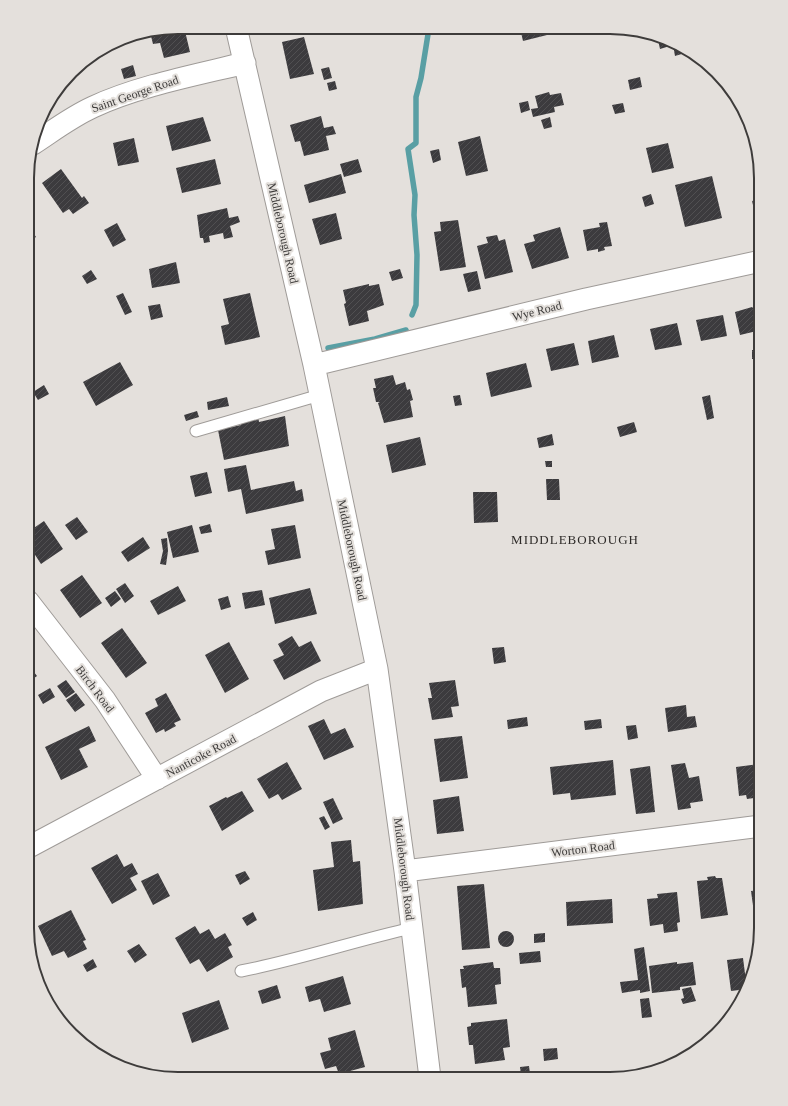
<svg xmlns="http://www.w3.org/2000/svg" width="788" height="1106" font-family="Georgia,serif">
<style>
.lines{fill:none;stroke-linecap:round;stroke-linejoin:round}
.stream{stroke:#599fa4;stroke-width:5.5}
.building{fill:url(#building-hatch)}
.lane-casing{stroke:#9f9b98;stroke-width:13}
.street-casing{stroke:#9f9b98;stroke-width:23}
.lane{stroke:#fff;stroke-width:11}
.street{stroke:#fff;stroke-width:21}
.labels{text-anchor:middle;stroke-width:4;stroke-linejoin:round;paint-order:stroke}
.street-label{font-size:12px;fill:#3e3c3b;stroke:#e4e0dc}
.neighbourhood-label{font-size:13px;letter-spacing:1px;fill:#2d2a28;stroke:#e4e0dc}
.rim{fill:none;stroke:#3e3c3b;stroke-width:2}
</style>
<defs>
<pattern id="building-hatch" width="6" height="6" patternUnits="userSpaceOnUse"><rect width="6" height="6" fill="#3c3b3e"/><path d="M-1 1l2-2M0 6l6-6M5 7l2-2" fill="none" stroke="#515052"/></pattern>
</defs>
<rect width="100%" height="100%" fill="#e4e0dc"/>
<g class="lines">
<path class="stream" d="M412 315 416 305 417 255 414 215 415 195 408 149 416 143V97L421 78 429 28
M328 348 375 339 406 330
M756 468 761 467"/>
</g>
<path class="building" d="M178 27H184L190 52 164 58 160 43 153 44 150 32Z
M520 28H545L547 35 523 41Z
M657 35 668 38 684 48 685 53 675 56 673 45 660 49Z
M304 37 314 74 290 79 282 42Z
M101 51 103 56 96 58 95 55Z
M133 65 136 76 124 79 121 69Z
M329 67 332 78 324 80 321 69Z
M640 77 642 87 630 90 628 80Z
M335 81 337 89 329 91 327 83Z
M549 92 550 95 561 93 564 105 554 107 555 112 533 117 531 109 538 108 535 96Z
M528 101 530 110 521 113 519 103Z
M623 103 625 112 615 114 612 105Z
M321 116 324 128 333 126 336 134 326 136 329 150 304 156 300 141 295 142 290 125Z
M203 117 211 141 172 151 166 126Z
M550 117 552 127 544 129 541 120Z
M480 136 488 171 466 176 458 142Z
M134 138 139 162 118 166 113 143Z
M668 143 674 168 652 173 646 148Z
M439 149 441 160 433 163 430 151Z
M215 159 221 184 182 193 176 168Z
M358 159 362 172 344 177 340 164Z
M61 169 82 198 84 196 89 203 73 214 69 209 63 213 42 183Z
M341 174 346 193 309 203 304 185Z
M712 176 722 218 685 227 675 185Z
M651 194 654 204 645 207 642 197Z
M761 199V225H758L752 201Z
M227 208 229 218 238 216 240 222 230 226 233 237 224 239 223 233 209 236 210 242 204 243 203 238H200L197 215Z
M336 213 342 239 320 245 312 219Z
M458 220 466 267 440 271 434 232 441 231 440 222Z
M607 222 612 246 604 247 605 250 598 252V249L587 251 583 230 600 227 599 223Z
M117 223 126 240 113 247 104 230Z
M28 225 36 237 28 242Z
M560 227 569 258 532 269 524 244 535 241 533 235Z
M497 235 499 241 505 239 513 272 485 279 477 246 488 243 486 237Z
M176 262 180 283 152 288 149 269Z
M400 269 403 278 392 281 389 272Z
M91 270 97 279 87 284 82 276Z
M477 271 481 289 468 292 463 274Z
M369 284V286L379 284 384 305 367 311 369 321 349 326 344 304 346 303 343 290Z
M123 293 132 312 125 315 116 296Z
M250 293 260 337 225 345 221 326 229 324 223 299Z
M28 304 35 313 28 318Z
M160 304 163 317 151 320 148 306Z
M752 307 753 308 761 307V330L740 335 735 312Z
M723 315 727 336 701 341 696 320Z
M677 323 682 345 655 350 650 329Z
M614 335 619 357 592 363 588 341Z
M574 343 579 365 551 371 546 349Z
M752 350H761V359H752Z
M120 362 133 385 96 406 83 382Z
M526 363 532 387 491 397 486 373Z
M393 375 396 385 405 382 407 390 410 389 413 400 410 401 413 417 384 423 378 403 380 402H376L373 388H376L374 379Z
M44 385 49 394 38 400 33 392Z
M460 395 462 405 455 406 453 396Z
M710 395 714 418 707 420 702 397Z
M227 397 229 406 208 410 207 402Z
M197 411 199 417 186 421 184 415Z
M258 416 259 422 285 416 289 446 224 460 218 430 241 425 240 420Z
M634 422 637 432 620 437 617 427Z
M552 434 554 445 539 448 537 438Z
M420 437 426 465 392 473 386 445Z
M545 461H552V467H546Z
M246 465 251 490 294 481 296 491 302 489 304 501 246 514 241 489 228 492 224 469Z
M207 472 212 493 195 497 190 476Z
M546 479H559L560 500H547Z
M473 492H497L498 522 474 523Z
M77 517 88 532 76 540 65 525Z
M44 521 63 549 41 564 28 544V532Z
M210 524 212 532 201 534 199 527Z
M192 525 199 552 173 558 167 532Z
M295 525 301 558 268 565 265 551 275 549 271 529Z
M143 537 150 548 128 562 121 552Z
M167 538 168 551 166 565 160 564 163 551 161 539Z
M82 575 102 603 80 618 60 590Z
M125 583 134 596 125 603 116 589Z
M178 586 186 601 158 615 150 601Z
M310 588 317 614 275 624 269 598Z
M262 590 265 605 245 609 242 593Z
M115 591 121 599 111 607 105 598Z
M228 596 231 607 221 610 218 599Z
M122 628 147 663 126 678 101 643Z
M292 636 299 647 311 641 321 661 284 680 273 660 284 655 278 644Z
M229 642 249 679 225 693 205 655Z
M504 647 506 662 494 664 492 648Z
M27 663 37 676 27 683Z
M66 680 75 692 66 698 57 686Z
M455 680 459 706 451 707 453 717 432 720 428 698H432L429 683Z
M50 688 55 697 43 704 38 695Z
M76 693 85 705 75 712 66 700Z
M166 693 181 720 174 723 176 726 165 732 164 729 156 733 145 713 158 706 155 699Z
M686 705 687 717 695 716 697 727 668 732 665 708Z
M527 717 528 726 508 729 507 720Z
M324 719 331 734 345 728 354 747 324 760 308 726Z
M601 719 602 728 585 730 584 721Z
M636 725 638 738 628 740 626 726Z
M89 726 96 741 79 749 88 767 61 780 45 747Z
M462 736 468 778 440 782 434 739Z
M613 760 616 795 571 800 570 793 553 795 550 767Z
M287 762 302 789 282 800 278 794 269 799 257 779Z
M685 763 689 778 699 776 703 801 690 803 691 808 678 810 671 765Z
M759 764 761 794H754V798L747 799 746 795 739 796 736 767Z
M650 766 655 812 636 814 630 769Z
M242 791 254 811 222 831 209 806 226 797 227 798Z
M459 796 464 831 437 834 433 800Z
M333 798 343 819 333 824 323 802Z
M324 816 330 827 325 830 319 818Z
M351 840 353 862 360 861 363 904 318 911 313 870 334 867 331 842Z
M117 854 124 867 132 863 138 874 130 878 137 890 112 904 91 868Z
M245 871 250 879 240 885 235 875Z
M158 873 170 896 153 905 141 881Z
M715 876 716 878H722L728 915 701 919 697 881 708 880 707 877Z
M484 884 490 948 462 950 457 886Z
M761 890V923H760L759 919 755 920 751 891Z
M677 892 680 922 677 923 678 931 664 933 663 924 650 926 647 899 658 898 657 894Z
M612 899 613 923 567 926 566 902Z
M71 910 86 940 83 941 87 949 68 958 64 951 52 956 38 926Z
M253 912 257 920 247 926 242 918Z
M195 926 200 934 209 929 215 939 225 933 232 945 228 947 233 957 207 972 199 959 190 964 175 938Z
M498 939a8 8 0 1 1 16 0a8 8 0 1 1-16 0Z
M545 933V942L534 943V934Z
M139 944 147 955 135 963 127 951Z
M644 947 650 991 640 993V990L622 993 620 982 638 980 634 949Z
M540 951 541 962 520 964 519 953Z
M743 958 747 989 731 991 727 960Z
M93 959 97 967 87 972 83 965Z
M493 962 494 968H500L501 984 495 985 497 1004 468 1007 466 987 462 988 460 969H464L463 966Z
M677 962V964L693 962 696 985 680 987V990L652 993 649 966Z
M38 975 45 994 43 995H42Z
M343 976 351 1004 324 1012 320 999 309 1002 305 987Z
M277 985 281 998 262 1004 258 991Z
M691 987 696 1001 683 1004 681 999 684 998 682 989Z
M649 998 652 1017 642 1018 640 999Z
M219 1000 229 1029 192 1043 182 1013Z
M507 1019 510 1047 503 1048 505 1060 475 1064 473 1045H469L467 1027 471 1026V1023Z
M355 1030 365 1067 339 1074 336 1066 325 1069 320 1053 331 1050 328 1038Z
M557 1048 558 1059 544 1061 543 1049Z
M529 1066 530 1074 521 1075 520 1067Z
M317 1074 318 1078H304Z"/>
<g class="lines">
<defs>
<path id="lane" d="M196 431 320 395
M241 971C298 960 354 941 412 928"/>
<path id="street" d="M236 27 314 365 377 669 405 871 430 1078
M33 144C53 131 71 117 93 107 138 86 196 75 245 63
M314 365 586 299 761 261
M28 601 105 700 157 779
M27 848 321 691 377 669
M405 871 761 826"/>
</defs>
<use href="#lane" class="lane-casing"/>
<use href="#street" class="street-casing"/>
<use href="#lane" class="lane"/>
<use href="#street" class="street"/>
</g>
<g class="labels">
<g class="street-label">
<text transform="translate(135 94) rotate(-19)" y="4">Saint George Road</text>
<text transform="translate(283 233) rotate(77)" y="4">Middleborough Road</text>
<text transform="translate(537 311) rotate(-14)" y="4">Wye Road</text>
<text transform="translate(352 550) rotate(78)" y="4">Middleborough Road</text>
<text transform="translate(95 689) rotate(53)" y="4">Birch Road</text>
<text transform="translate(201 756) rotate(-28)" y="4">Nanticoke Road</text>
<text transform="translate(583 849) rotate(-7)" y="4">Worton Road</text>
<text transform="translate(404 869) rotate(83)" y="4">Middleborough Road</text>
</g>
<g class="neighbourhood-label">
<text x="575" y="544">MIDDLEBOROUGH</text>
</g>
</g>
<path d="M0 0H788V1106H0ZM178 34H610A144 144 0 0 1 754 178V928A144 144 0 0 1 610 1072H178A144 144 0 0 1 34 928V178A144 144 0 0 1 178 34Z" fill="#e4e0dc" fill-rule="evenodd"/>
<path class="rim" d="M178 34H610A144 144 0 0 1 754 178V928A144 144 0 0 1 610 1072H178A144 144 0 0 1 34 928V178A144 144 0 0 1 178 34Z"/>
</svg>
